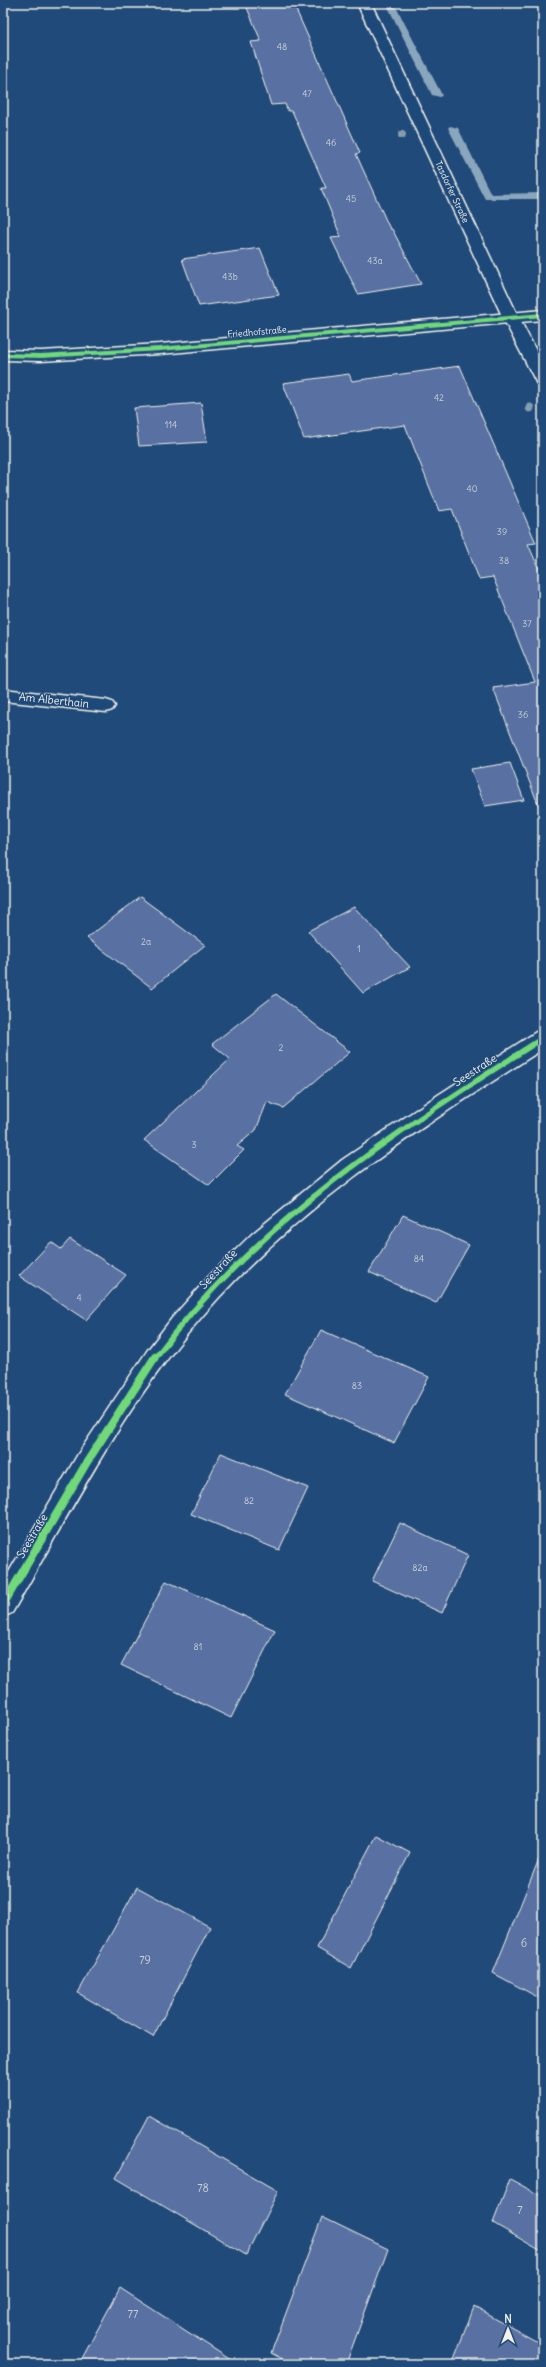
<svg xmlns="http://www.w3.org/2000/svg" width="546" height="2367" font-family="Delius,sans-serif">
<style>
.lines{fill:none;stroke-linecap:round;stroke-linejoin:round}
.stream{fill:#8aa6bd;fill-rule:evenodd}
.building{fill:#5871a2;stroke:#f4f1e8}
.service-casing{stroke:#f4f1e8;stroke-width:3}
.minor-casing{stroke:#f4f1e8;stroke-width:3}
.secondary-casing{stroke:#f4f1e8;stroke-width:3}
.service{fill:#1f4a7a;fill-rule:evenodd}
.minor{fill:#1f4a7a;fill-rule:evenodd}
.secondary{fill:#1f4a7a;fill-rule:evenodd}
.cycleway-far2-casing{stroke:#1f4a7a;stroke-width:6}
.cycleway-far1-casing{stroke:#1f4a7a;stroke-width:8}
.cycleway-casing{stroke:#1f4a7a;stroke-width:10}
.cycleway-far2{stroke:#71d979;stroke-width:4}
.cycleway-far1{stroke:#71d979;stroke-width:5.5}
.cycleway{stroke:#71d979;stroke-width:8}
.tree{fill:#879cae}
.labels{text-anchor:middle;stroke-width:3;stroke-linejoin:round;paint-order:stroke}
.number-label{font-size:9px;fill:#cdd1d6}
.far-street-label{font-size:9px;fill:#f4f1e8;stroke:#1f4a7a}
.street-label{font-size:11px;fill:#f4f1e8;stroke:#1f4a7a}
.near-number-label{font-size:11px;fill:#cdd1d6}
</style>
<rect width="100%" height="100%" fill="#1f4a7a"/>
<filter id="ink" filterUnits="userSpaceOnUse"><feTurbulence type="fractalNoise" baseFrequency=".025" numOctaves="2"/><feDisplacementMap in="SourceGraphic" scale="8" xChannelSelector="R" yChannelSelector="G"/><feConvolveMatrix kernelMatrix="1 2 1 2 8 2 1 2 1" color-interpolation-filters="sRGB"/></filter>
<g filter="url(#ink)">
<g class="lines">
<path class="stream" d="M386 3H394L442 95 440 97 432 95Z
M450 126 458 128 491 194 543 193V199H485L448 128Z"/>
</g>
<path class="building" d="M245 3H293L360 153 356 154 390 229H392L421 284 358 294 331 238 341 237 321 188H326L292 111H288L285 104 271 105 251 42 261 41Z
M260 248 279 295 199 306 182 259Z
M460 366 536 543 528 544 543 578V808L540 809 493 688 535 682 493 577 479 579 452 509 439 511 405 425 304 439 283 383 349 374 352 381Z
M201 403 207 442 139 446 134 408Z
M510 763 524 800 485 806 471 769Z
M140 897 205 945 152 988 87 938Z
M354 907 410 967 363 993 308 931Z
M276 994 350 1052 283 1108 267 1102 256 1130 237 1146 244 1150 209 1185 144 1140 230 1059 212 1044Z
M403 1215 469 1245 436 1303 369 1272Z
M70 1239 126 1275 86 1320 19 1276 51 1242 61 1249Z
M321 1330 429 1377 394 1443 285 1394Z
M221 1453 308 1488 279 1550 191 1514Z
M400 1523 468 1555 442 1613 372 1581Z
M166 1581 275 1630 231 1718 121 1665Z
M376 1835 410 1853 351 1968 317 1948Z
M541 1854H543V2000L493 1973Z
M137 1887 210 1927 153 2037 78 1993Z
M149 2116 278 2191 246 2255 116 2178Z
M510 2179 543 2197V2252L493 2223Z
M322 2217 388 2249 346 2364H292L271 2353Z
M120 2288 237 2364H79Z
M474 2307 543 2345V2364H452Z"/>
<g class="lines">
<defs>
<path id="service" d="M3 689 106 700 112 702 115 706 112 710 106 712 3 701Z"/>
<path id="minor" d="M543 310V320L160 354 41 361 3 360V350L41 351 160 344Z
M543 1030V1049C415 1131 286 1213 189 1332 118 1417 67 1518 12 1613L3 1617V1582L78 1454 147 1351 172 1318 211 1274 252 1234 342 1160 438 1095 536 1032Z"/>
<path id="secondary" d="M357 3H371L519 318 543 364V385L537 384 535 380 503 318Z"/>
</defs>
<use href="#service" class="service-casing"/>
<use href="#minor" class="minor-casing"/>
<use href="#secondary" class="secondary-casing"/>
<use href="#service" class="service"/>
<use href="#minor" class="minor"/>
<use href="#secondary" class="secondary"/>
<defs>
<path id="cycleway-far2" d="M3 355 41 356 160 349 543 315"/>
<path id="cycleway-far1" d="M155 1358C259 1219 399 1130 543 1038"/>
<path id="cycleway" d="M3 1605 87 1462 155 1357"/>
</defs>
<use href="#cycleway-far2" class="cycleway-far2-casing"/>
<use href="#cycleway-far1" class="cycleway-far1-casing"/>
<use href="#cycleway" class="cycleway-casing"/>
<use href="#cycleway-far2" class="cycleway-far2"/>
<use href="#cycleway-far1" class="cycleway-far1"/>
<use href="#cycleway" class="cycleway"/>
</g>
<g class="tree">
<circle cx="402" cy="135" r="4"/>
<circle cx="530" cy="408" r="4.5"/>
</g>
</g>
<g class="labels">
<g class="number-label">
<text x="282" y="50">48</text>
<text x="307" y="97">47</text>
<text x="331" y="146">46</text>
<text x="351" y="202">45</text>
<text x="375" y="264">43a</text>
<text x="230" y="280">43b</text>
<text x="439" y="401">42</text>
<text x="171" y="428">114</text>
<text x="472" y="492">40</text>
<text x="502" y="535">39</text>
<text x="504" y="564">38</text>
<text x="527" y="627">37</text>
<text x="523" y="718">36</text>
<text x="146" y="945">2a</text>
<text x="359" y="952">1</text>
<text x="281" y="1051">2</text>
<text x="194" y="1148">3</text>
<text x="419" y="1262">84</text>
<text x="79" y="1301">4</text>
<text x="357" y="1389">83</text>
<text x="249" y="1504">82</text>
<text x="420" y="1571">82a</text>
<text x="198" y="1650">81</text>
</g>
<g class="far-street-label">
<text transform="translate(452 192) rotate(65)" y="3">Tasdorfer Straße</text>
<text transform="translate(257 332) rotate(-5)" y="3">Friedhofstraße</text>
</g>
<g class="street-label">
<text transform="translate(54 700) rotate(6)" y="4">Am Alberthain</text>
<text transform="translate(475 1070) rotate(-33)" y="4">Seestraße</text>
<text transform="translate(218 1269) rotate(-47)" y="4">Seestraße</text>
<text transform="translate(32 1536) rotate(-59)" y="4">Seestraße</text>
</g>
<g class="near-number-label">
<text x="524" y="1947">6</text>
<text x="145" y="1964">79</text>
<text x="203" y="2192">78</text>
<text x="520" y="2214">7</text>
<text x="133" y="2318">77</text>
</g>
</g>
<rect width="546" height="2367" fill="none" stroke="#1f4a7a" stroke-width="16"/>
<rect x="8" y="8" width="530" height="2351" fill="none" stroke="#f4f1e8" stroke-width="1.5" filter="url(#ink)"/>
<g transform="translate(508 2329)" stroke="#1f4a7a" stroke-width="3" paint-order="stroke">
<path d="M0-3L7 15L0 10L-7 15Z" fill="#f4f1e8"/>
<text y="-6" font-size="11" font-weight="bold" text-anchor="middle" fill="#f4f1e8">N</text>
</g>
</svg>
